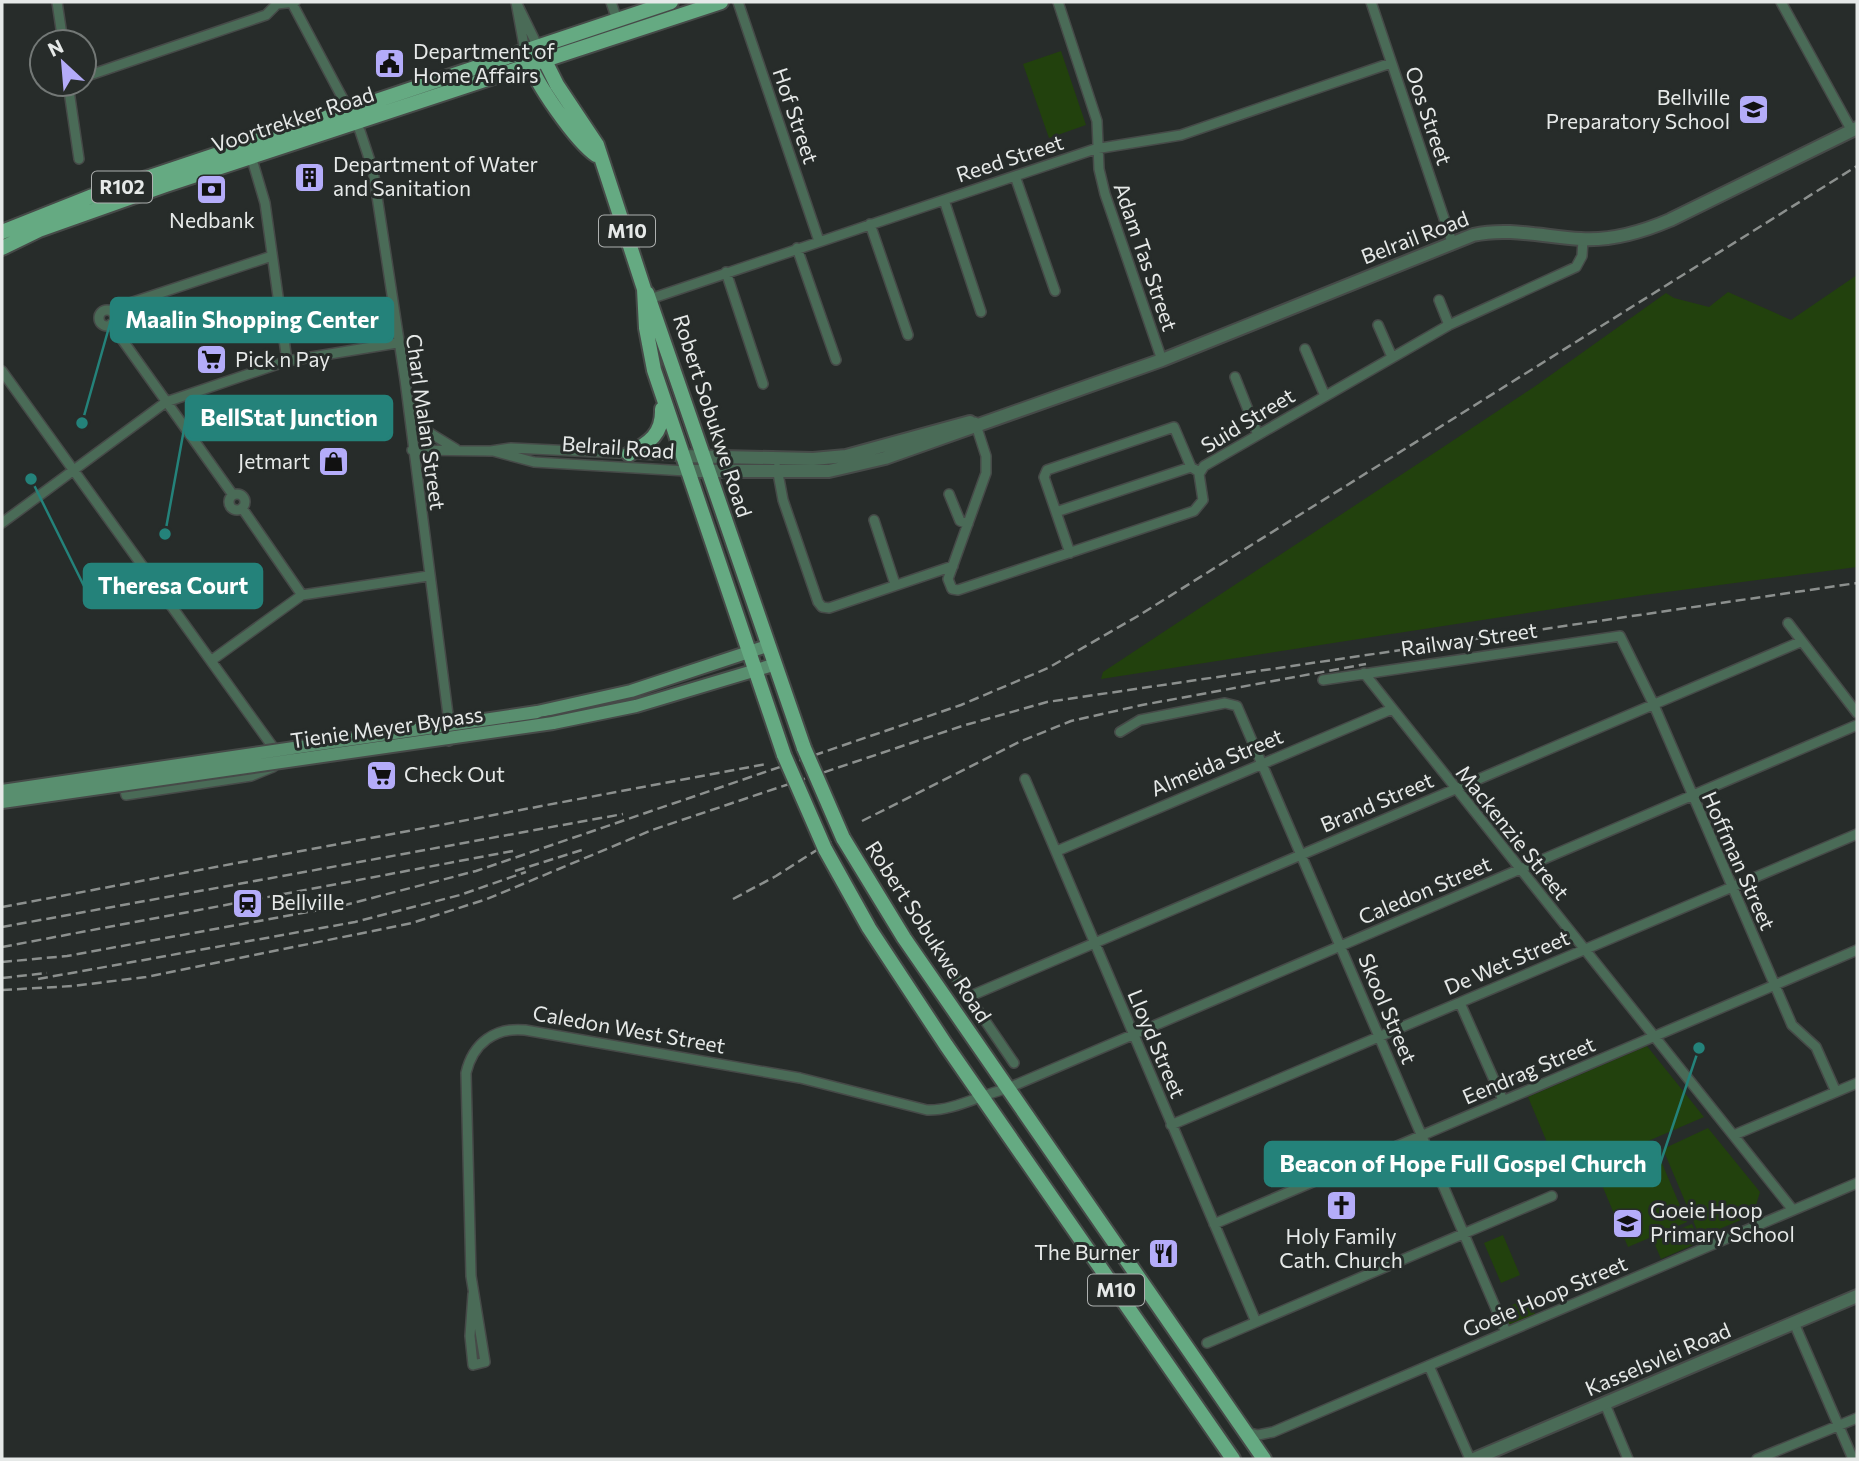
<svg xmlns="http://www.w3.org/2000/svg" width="1859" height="1461" font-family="Commissioner,sans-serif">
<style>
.green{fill:#22410d}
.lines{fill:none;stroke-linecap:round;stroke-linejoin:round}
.minor-casing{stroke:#464a48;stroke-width:12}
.tertiary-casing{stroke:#464a48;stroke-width:16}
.secondary-casing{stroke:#464a48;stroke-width:16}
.primary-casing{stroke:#464a48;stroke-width:18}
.minor{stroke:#4a6b57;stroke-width:9}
.tertiary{stroke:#4a6b57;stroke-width:12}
.secondary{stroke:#598f6f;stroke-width:12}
.primary{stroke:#65aa82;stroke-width:14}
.rail{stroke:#8c908e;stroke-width:2.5;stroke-dasharray:10 5;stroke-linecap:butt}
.secondary-bridge-casing{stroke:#464a48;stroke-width:16;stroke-linecap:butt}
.primary-bridge-casing{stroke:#464a48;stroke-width:18;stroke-linecap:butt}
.secondary-bridge{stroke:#598f6f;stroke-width:12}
.primary-bridge{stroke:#65aa82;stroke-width:14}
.labels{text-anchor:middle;stroke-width:6;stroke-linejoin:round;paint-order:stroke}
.shield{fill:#272c2a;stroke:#adb0af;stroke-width:2}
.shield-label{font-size:19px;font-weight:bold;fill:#e6e9e8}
.poi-label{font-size:21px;fill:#e6e9e8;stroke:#272c2a;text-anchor:start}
.street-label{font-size:21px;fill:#e6e9e8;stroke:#272c2a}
.leader{fill:none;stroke:#24827a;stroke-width:2.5}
.callout-dot{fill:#24827a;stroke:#272c2a;stroke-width:2.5}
.callout{fill:#24827a;stroke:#24827a;stroke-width:2.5}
.callout-label{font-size:23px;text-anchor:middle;font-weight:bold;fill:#fff}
</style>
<rect width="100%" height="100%" fill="#272c2a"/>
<path class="green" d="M1061 51 1086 125 1049 138 1023 64Z
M1857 275V567L1644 595 1101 679 1103 672 1534 387 1666 293 1674 298 1709 307 1728 292 1791 320Z
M1647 1046 1704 1117 1562 1178 1528 1097Z
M1708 1128 1760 1192 1753 1215 1700 1237 1663 1149Z
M1658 1154 1687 1222 1628 1247 1599 1178Z
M1692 1224 1700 1242 1661 1259 1653 1240Z
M1503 1235 1520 1275 1501 1283 1484 1243Z
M1524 1300 1529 1301 1535 1314 1508 1325 1502 1309Z"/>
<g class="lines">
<defs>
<path id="minor" d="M57 2 63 42
M516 2 525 51
M611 2 617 20
M738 2 819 241
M1058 2 1097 121 1099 169 1105 194 1162 360
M1371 2 1452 242
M1781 2 1852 131
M292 3 360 131 373 170 405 380 450 730 449 741
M517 4 538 47
M84 77 266 15 277 4 295 2
M68 84 79 159
M251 156 265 203 287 361
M1015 176 1055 291
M944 200 981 312
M870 224 908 335
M797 248 836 360
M726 272 763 384
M647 300 1095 149 1181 135 1391 63
M1439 300 1449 325
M99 318a8 8 0 1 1 16 0a8 8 0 1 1-16 0Z
M112 312 124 305 272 256
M111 324 233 495
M1378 325 1392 357
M1305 349 1325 396
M2 371 278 754
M1235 377 1258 435
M410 404 425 430 456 449
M975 422 986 456V473L948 579 952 589 958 590 1194 511 1203 500 1199 474 1204 466 1449 325 1576 267 1582 256 1583 240
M412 450 491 451 511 448 681 456
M493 451 534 462 686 471
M777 468 783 500 818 602 822 607 829 608 953 566
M229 502a8 8 0 1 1 16 0a8 8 0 1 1-16 0Z
M949 494 960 521 968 524
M242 508 302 595
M1056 512 1191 467
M874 520 895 584
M2 523 166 402 287 361 397 343
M1070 553 1044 477 1047 470 1174 427 1191 467 1199 472
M1788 623 1857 713
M212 660 302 595 428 576
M1364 673 1793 1210
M1323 680 1620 636 1653 703 1792 1025 1816 1047 1836 1092
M1120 732 1140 720 1225 703 1237 706 1506 1332
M1025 779 1256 1322
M123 782 126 795 251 776 273 767
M1057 851 1392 709
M921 927 1014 1063
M968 997 1800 642
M1460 1003 1503 1100
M1171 1125 1857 834
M1734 1135 1857 1083
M1214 1224 1857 950
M473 1294 470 1336 473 1365 485 1362 471 1276 466 1073C473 1043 495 1027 525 1030L800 1078 927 1110C953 1111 980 1095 1006 1089L1857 725
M1794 1323 1853 1459
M1207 1343 1552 1196
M1429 1366 1470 1459
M1605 1404 1628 1459
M1246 1432 1258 1435 1273 1432 1857 1183
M1757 1459 1857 1418"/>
<path id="tertiary" d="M681 456 813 459 846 456 970 422
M686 471H829L885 458 1162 360 1473 235C1509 227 1545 237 1581 239 1612 241 1642 232 1670 220L1857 128
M1474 1459 1857 1296"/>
<path id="secondary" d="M537 712 631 691 767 646
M553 723 636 706 773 665"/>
<path id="primary" d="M538 47 557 85 597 145 644 289 646 328 654 370 784 755
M528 59C535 83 576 141 596 155
M2 232 90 197 671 2
M2 248 39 230 166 185 721 2
M647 293 804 748
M629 454C649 443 663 434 662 409
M843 838 904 938 1264 1459
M825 849 869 928 946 1045 1233 1459"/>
</defs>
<use href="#minor" class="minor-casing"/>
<use href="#tertiary" class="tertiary-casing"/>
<use href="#secondary" class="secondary-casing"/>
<use href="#primary" class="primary-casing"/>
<use href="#minor" class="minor"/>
<use href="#tertiary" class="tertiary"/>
<use href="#secondary" class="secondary"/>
<use href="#primary" class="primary"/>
<path class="rail" d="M862 821 1019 742 1071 721 1142 705 1366 664
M515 871 585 849
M733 899 776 876 831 841
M2 907 766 764
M2 927 623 814
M2 947 518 850
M2 962 67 956 341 906 476 871 961 705 1048 668 1138 616 1857 166
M2 978 47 973
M38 979 355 922 460 895 526 872
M2 990 73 986 146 977 412 923 487 899 652 830 962 726 1047 702 1857 583"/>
<defs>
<path id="secondary-bridge" d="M2 791 537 712
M2 802 553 723"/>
<path id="primary-bridge" d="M804 748 843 838
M784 755 825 849"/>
</defs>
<use href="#secondary-bridge" class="secondary-bridge-casing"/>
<use href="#primary-bridge" class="primary-bridge-casing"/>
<use href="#secondary-bridge" class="secondary-bridge"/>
<use href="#primary-bridge" class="primary-bridge"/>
</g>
<defs>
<symbol id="civic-square" viewBox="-11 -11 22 22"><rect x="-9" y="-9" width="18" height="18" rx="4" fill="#b4acf9" stroke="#272c2a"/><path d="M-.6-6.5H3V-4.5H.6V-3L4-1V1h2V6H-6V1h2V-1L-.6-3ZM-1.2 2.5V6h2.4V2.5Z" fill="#111"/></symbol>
<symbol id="school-square" viewBox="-11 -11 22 22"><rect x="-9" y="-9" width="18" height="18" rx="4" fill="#b4acf9" stroke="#272c2a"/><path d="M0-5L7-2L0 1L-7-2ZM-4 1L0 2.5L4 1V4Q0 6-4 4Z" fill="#111"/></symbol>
<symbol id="building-square" viewBox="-11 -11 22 22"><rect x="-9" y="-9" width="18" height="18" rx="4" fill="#b4acf9" stroke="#272c2a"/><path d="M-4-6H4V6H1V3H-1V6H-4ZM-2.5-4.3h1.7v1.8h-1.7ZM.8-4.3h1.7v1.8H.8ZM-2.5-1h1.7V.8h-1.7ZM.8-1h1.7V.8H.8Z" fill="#111"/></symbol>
<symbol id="bank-square" viewBox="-11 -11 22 22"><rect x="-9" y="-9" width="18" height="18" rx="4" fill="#b4acf9" stroke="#272c2a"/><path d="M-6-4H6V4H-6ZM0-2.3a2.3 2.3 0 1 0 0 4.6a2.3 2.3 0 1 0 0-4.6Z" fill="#111"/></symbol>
<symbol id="supermarket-square" viewBox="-11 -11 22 22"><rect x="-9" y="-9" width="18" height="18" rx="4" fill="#b4acf9" stroke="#272c2a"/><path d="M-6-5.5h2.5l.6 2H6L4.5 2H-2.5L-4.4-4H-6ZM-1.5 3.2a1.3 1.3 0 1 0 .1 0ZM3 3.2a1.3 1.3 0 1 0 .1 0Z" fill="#111"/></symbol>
<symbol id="shop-square" viewBox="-11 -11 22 22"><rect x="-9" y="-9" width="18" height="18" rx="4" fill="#b4acf9" stroke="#272c2a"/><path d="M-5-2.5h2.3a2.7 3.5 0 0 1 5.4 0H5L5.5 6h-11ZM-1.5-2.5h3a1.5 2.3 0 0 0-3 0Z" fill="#111"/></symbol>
<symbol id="station-square" viewBox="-11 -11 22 22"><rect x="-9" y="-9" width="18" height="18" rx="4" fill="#b4acf9" stroke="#272c2a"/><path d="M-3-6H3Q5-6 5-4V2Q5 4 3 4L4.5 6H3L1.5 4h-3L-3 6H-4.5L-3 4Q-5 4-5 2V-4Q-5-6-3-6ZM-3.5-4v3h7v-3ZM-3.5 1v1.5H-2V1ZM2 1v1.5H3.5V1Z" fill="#111"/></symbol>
<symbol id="church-square" viewBox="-11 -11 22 22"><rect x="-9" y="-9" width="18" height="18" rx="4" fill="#b4acf9" stroke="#272c2a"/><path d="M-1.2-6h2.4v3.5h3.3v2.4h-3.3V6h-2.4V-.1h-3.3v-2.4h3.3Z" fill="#111"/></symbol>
<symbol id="restaurant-square" viewBox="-11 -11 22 22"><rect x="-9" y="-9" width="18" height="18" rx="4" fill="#b4acf9" stroke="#272c2a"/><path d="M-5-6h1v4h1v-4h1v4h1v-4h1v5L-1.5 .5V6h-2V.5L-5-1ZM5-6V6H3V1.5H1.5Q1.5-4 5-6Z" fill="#111"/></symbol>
</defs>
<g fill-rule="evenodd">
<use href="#civic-square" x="372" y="46" width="35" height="35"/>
<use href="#school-square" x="1736" y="92" width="35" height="35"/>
<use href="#building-square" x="292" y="160" width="35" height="35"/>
<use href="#bank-square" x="194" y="172" width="35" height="35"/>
<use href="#supermarket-square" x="194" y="342" width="35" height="35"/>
<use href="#shop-square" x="316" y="444" width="35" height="35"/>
<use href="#supermarket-square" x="364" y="758" width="35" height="35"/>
<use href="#station-square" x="230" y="886" width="35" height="35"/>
<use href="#church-square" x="1324" y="1188" width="35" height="35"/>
<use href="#school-square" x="1610" y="1206" width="35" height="35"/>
<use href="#restaurant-square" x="1146" y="1236" width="35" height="35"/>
</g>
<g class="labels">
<g class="shield">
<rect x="92" y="171.5" width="60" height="31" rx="5"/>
<rect x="599" y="215.5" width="56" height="31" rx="5"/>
<rect x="1088" y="1274.5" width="56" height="31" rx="5"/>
</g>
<g class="shield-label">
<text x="122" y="194">R102</text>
<text x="627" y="238">M10</text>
<text x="1116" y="1297">M10</text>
</g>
<g class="poi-label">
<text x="413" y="59">Department of<tspan x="413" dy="24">Home Affairs</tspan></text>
<text x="1730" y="105" text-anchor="end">Bellville<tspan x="1730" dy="24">Preparatory School</tspan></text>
<text x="333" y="172">Department of Water<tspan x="333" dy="24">and Sanitation</tspan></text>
<text x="212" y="228" text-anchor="middle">Nedbank</text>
<text x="235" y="367">Pick n Pay</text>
<text x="310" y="469" text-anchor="end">Jetmart</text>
<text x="404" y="782">Check Out</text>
<text x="271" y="910">Bellville</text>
<text x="1650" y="1218">Goeie Hoop<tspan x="1650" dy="24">Primary School</tspan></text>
<text x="1341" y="1244" text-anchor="middle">Holy Family<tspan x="1341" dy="24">Cath. Church</tspan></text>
<text x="1140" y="1260" text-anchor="end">The Burner</text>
</g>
<g class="street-label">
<text transform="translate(795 116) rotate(71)" y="7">Hof Street</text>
<text transform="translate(1428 116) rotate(71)" y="7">Oos Street</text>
<text transform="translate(293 120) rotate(-18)" y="7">Voortrekker Road</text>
<text transform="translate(1010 159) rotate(-18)" y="7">Reed Street</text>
<text transform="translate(1415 238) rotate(-21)" y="7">Belrail Road</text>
<text transform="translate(1145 257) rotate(71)" y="7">Adam Tas Street</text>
<text transform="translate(712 416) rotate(72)" y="7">Robert Sobukwe Road</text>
<text transform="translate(1248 421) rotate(-31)" y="7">Suid Street</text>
<text transform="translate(425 422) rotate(82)" y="7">Charl Malan Street</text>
<text transform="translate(618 448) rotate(4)" y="7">Belrail Road</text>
<text transform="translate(1469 640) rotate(-8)" y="7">Railway Street</text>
<text transform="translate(387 728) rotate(-8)" y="7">Tienie Meyer Bypass</text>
<text transform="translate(1217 763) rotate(-23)" y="7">Almeida Street</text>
<text transform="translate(1377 803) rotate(-23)" y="7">Brand Street</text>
<text transform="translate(1512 833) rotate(51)" y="7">Mackenzie Street</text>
<text transform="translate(1738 861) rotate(66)" y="7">Hoffman Street</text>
<text transform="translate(1425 891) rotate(-23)" y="7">Caledon Street</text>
<text transform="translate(928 932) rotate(57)" y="7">Robert Sobukwe Road</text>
<text transform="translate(1507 963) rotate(-23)" y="7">De Wet Street</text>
<text transform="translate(1387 1009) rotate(67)" y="7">Skool Street</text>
<text transform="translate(629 1030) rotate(10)" y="7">Caledon West Street</text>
<text transform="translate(1156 1044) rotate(67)" y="7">Lloyd Street</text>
<text transform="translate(1529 1071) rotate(-23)" y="7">Eendrag Street</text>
<text transform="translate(1545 1297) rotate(-23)" y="7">Goeie Hoop Street</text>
<text transform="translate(1658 1360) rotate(-23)" y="7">Kasselsvlei Road</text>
</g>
</g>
<path class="leader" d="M82 423L111 320M165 534L186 418M31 479L84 586M1699 1048L1660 1164"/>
<g class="callout-dot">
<circle cx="82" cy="423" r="7"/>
<circle cx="165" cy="534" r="7"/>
<circle cx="31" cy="479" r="7"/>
<circle cx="1699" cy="1048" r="7"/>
</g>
<g class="callout">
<rect x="111" y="298" width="282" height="44" rx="7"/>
<rect x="186" y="396" width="206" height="44" rx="7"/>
<rect x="84" y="564" width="178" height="44" rx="7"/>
<rect x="1265" y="1142" width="395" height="44" rx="7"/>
</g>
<g class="callout-label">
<text x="252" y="328">Maalin Shopping Center</text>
<text x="289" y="426">BellStat Junction</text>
<text x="173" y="594">Theresa Court</text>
<text x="1463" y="1172">Beacon of Hope Full Gospel Church</text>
</g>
<rect width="1859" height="1461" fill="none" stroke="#e6e9e8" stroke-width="7"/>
<g transform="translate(63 63) rotate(334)"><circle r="33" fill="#272c2a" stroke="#737876" stroke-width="2"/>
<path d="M0-5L12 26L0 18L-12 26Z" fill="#b4acf9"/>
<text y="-10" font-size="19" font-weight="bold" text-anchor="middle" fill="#e6e9e8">N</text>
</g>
</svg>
